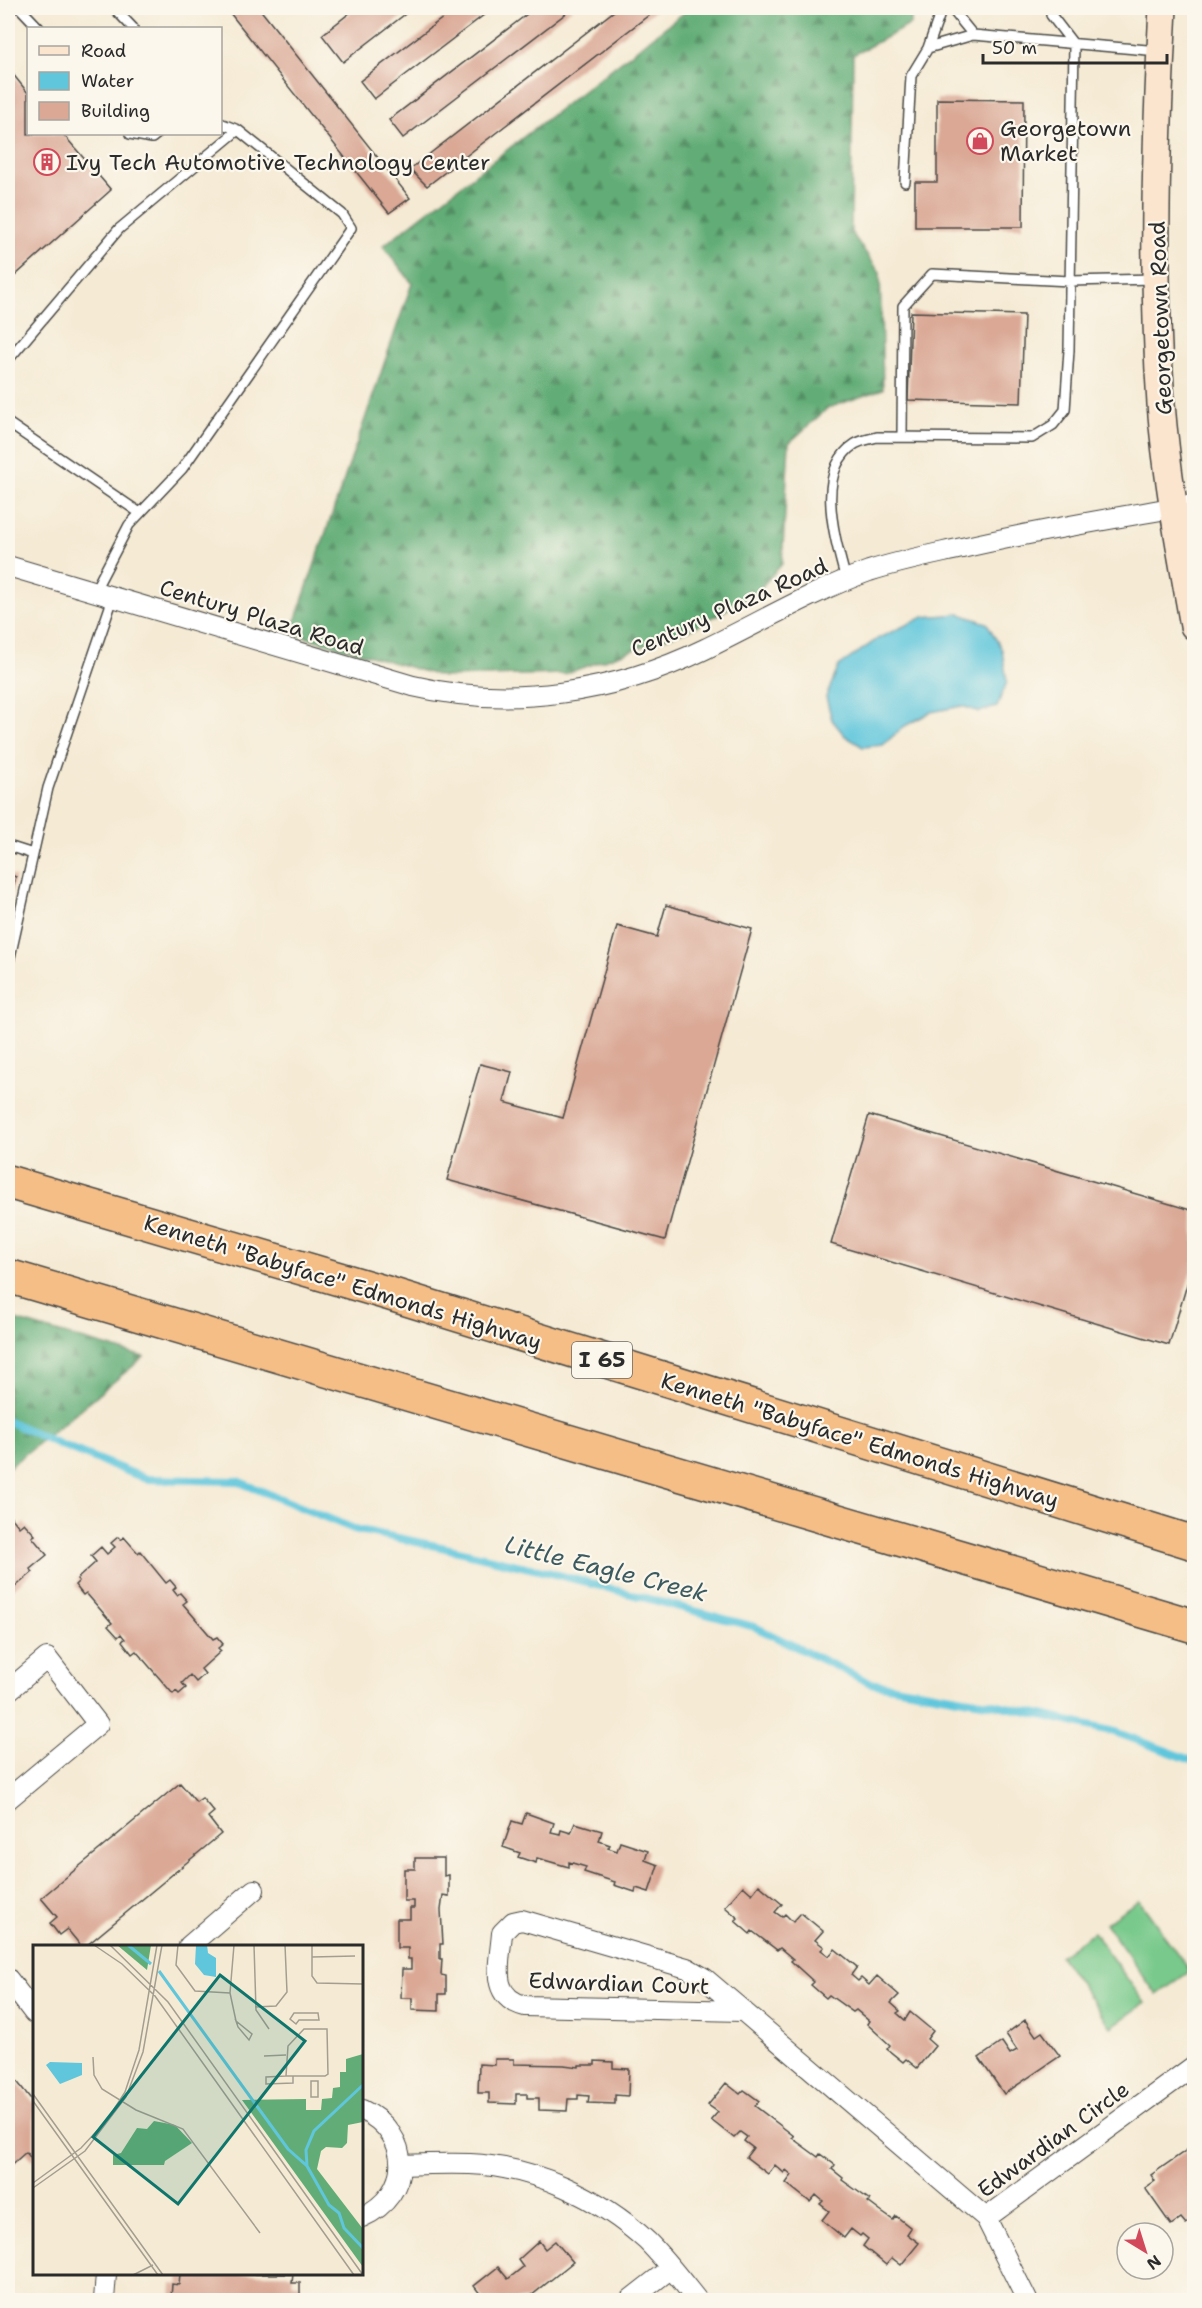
<svg xmlns="http://www.w3.org/2000/svg" width="1202" height="2308" font-family="'Shantell Sans',sans-serif">
<style>
.forest{fill:url(#forest-firs);stroke:#466c51;stroke-width:1.5}
.pitch{fill:#78c98b;stroke:#527a5b;stroke-width:1.5}
.water{fill:#5fc6dc;stroke:#457884;stroke-width:1.5}
.lines{fill:none;stroke-linecap:round;stroke-linejoin:round}
.stream{stroke:#5fc6dc;stroke-width:8}
.building{fill:#daa895}
.lane-casing{stroke:#494844;stroke-width:12}
.street-casing{stroke:#494844;stroke-width:22}
.secondary-casing{stroke:#494844;stroke-width:30}
.highway-casing{stroke:#494844;stroke-width:36}
.lane{stroke:#fff;stroke-width:9}
.street{stroke:#fff;stroke-width:20}
.secondary{stroke:#fbe5cf;stroke-width:27}
.highway{stroke:#f6be87;stroke-width:33}
.labels{text-anchor:middle;stroke-width:4.5;stroke-linejoin:round;paint-order:stroke}
.shield{fill:#fbf7ec;stroke:#696865;stroke-width:1.5}
.shield-label{font-size:21px;font-weight:bold;fill:#2b2b2b}
.poi-label{font-size:22px;fill:#2b2b2b;stroke:#fbf7ec;text-anchor:start}
.street-label{font-size:22px;fill:#2b2b2b;stroke:#fbf7ec}
.water-label{font-size:24px;font-style:italic;fill:#3b5a60;stroke:#fbf7ec}
.inset-river{fill:none;stroke:#5fc6dc;stroke-width:3}
.inset-road{fill:none;stroke:#a49e90;stroke-width:1.5}
.view{fill:#0f766e;fill-opacity:0.15;stroke:#0f766e;stroke-width:3}
.inset-edge{fill:none;stroke:#2b2b2b;stroke-width:3}
</style>
<defs>
<pattern id="forest-firs" width="22" height="20" patternUnits="userSpaceOnUse" patternTransform="scale(1.5)"><rect width="22" height="20" fill="#62ad77"/><path d="M5 1l3.5 6h-7zM16 11l3.5 6h-7z" fill="#518d62"/></pattern>
</defs>
<rect width="100%" height="100%" fill="#fbf7ec"/>
<filter id="ink" filterUnits="userSpaceOnUse"><feTurbulence type="fractalNoise" baseFrequency=".0167" numOctaves="2"/><feDisplacementMap in="SourceGraphic" scale="12" xChannelSelector="R" yChannelSelector="G"/><feConvolveMatrix kernelMatrix="1 2 1 2 8 2 1 2 1" color-interpolation-filters="sRGB"/></filter>
<filter id="wash" filterUnits="userSpaceOnUse"><feTurbulence type="fractalNoise" baseFrequency=".008" numOctaves="4" result="noise"/><feDisplacementMap in="SourceGraphic" scale="24" xChannelSelector="R" yChannelSelector="G"/><feGaussianBlur stdDeviation="1.35" result="paint"/><feColorMatrix in="noise" values="0 0 0 0 0 0 0 0 0 0 0 0 0 0 0 0 0 1.4 0 .05"/><feComposite in="paint" operator="in"/></filter>
<g filter="url(#wash)">
<rect width="100%" height="100%" fill="#f5ead4"/>
<path class="forest" d="M690 8H911V24L853 55 851 232 880 273 883 389 828 408 789 443 782 564 755 594 693 628 565 674 443 677 291 633 412 283 383 246Z
M8 1318 144 1357 8 1468Z"/>
<path class="pitch" d="M1139 1900 1190 1971 1157 1995 1105 1923Z
M1093 1932 1145 2003 1111 2027 1060 1956Z"/>
<path class="water" d="M960 614 987 623 1002 650 1007 682 997 707 979 712 962 706 931 712 903 727 883 745 863 747 845 736 832 720 826 697 839 666 879 638 923 617Z"/>
<g class="lines">
<path class="stream" d="M8 1421 61 1445 147 1479 237 1481 354 1529 441 1547 551 1573 755 1627 870 1683 994 1704 1115 1732 1194 1761"/>
</g>
<g id="blocks">
<path class="building" d="M226 8H259L410 198 389 213Z
M356 8H413L343 62 322 35Z
M456 8H493L374 99 360 81Z
M535 8H573L403 138 389 120Z
M618 8H658L427 186 410 169Z
M8 68 28 93V134H63L111 190 8 282Z
M937 99 1024 100 1023 227H915V182H937Z
M911 312 1024 315 1021 403 908 400Z
M8 874 16 877 8 903Z
M666 905 752 929 665 1240 447 1180 480 1064 512 1072 504 1102 563 1118 617 926 657 937Z
M869 1115 1194 1211V1261L1169 1345 831 1244Z
M8 1513 19 1527 24 1523 35 1535 32 1537 47 1555 30 1569 33 1572 8 1593Z
M118 1537 121 1540 124 1537 138 1553 140 1551 166 1583 170 1580 176 1587 173 1590 177 1595 180 1593 187 1601 183 1604 213 1639 217 1637 223 1644 218 1648 221 1651 201 1669 205 1674 196 1682 190 1675 182 1683 186 1688 179 1694 176 1691 173 1694 136 1651 132 1654 122 1641 125 1639 121 1634 118 1637 108 1626 112 1623 86 1593 83 1595 75 1585 79 1581 77 1579 96 1562 91 1556 101 1547 107 1554 115 1547 111 1543Z
M180 1783 196 1802 202 1798 214 1812 208 1817 221 1834 86 1946H81L67 1929 59 1935 50 1923 57 1917 41 1898Z
M526 1813 554 1823 551 1832 560 1834 561 1830 571 1833 575 1823 602 1831 599 1841 610 1845 608 1848 617 1851 620 1842 648 1851 645 1860 658 1865 649 1892 636 1888 635 1892 614 1885 615 1882 584 1872 586 1867 569 1862V1867L537 1858 536 1863 518 1857 520 1853 503 1847 512 1821 522 1824Z
M415 1858H444V1876L449 1875V1896L443 1895 441 1910 443 1944H440V1959H442L441 1975 446 1976V1994H439V2011L412 2010V1998H401L402 1969H411V1959H408V1948H397V1919H410V1908H414V1901H404V1869H415Z
M759 1885 782 1904 775 1912 782 1917 785 1914 793 1922 801 1913 823 1931 815 1940 824 1947 821 1950 829 1956 835 1949 857 1967 851 1975 858 1981 861 1978 869 1985 877 1976 899 1995 891 2003 900 2011 897 2013 905 2020 910 2012 933 2031 927 2039 935 2046 917 2068 906 2059 903 2062 887 2049 890 2045 867 2024 869 2021 856 2010 853 2012 829 1995 826 1998 811 1985 814 1982 791 1961 793 1959 780 1948 777 1950 752 1931 750 1934 735 1921 738 1918 725 1907 743 1886 752 1894Z
M1025 2020 1036 2036 1042 2032 1060 2056 1004 2094 979 2058 1002 2042 1010 2054 1017 2050 1006 2034Z
M495 2059H514V2064L564 2065 579 2067V2065H595V2061L613 2062V2068L629 2069 628 2096 615 2095V2104L588 2103 589 2096 578 2095V2099H568L567 2111 539 2110V2098H527V2094H516V2104L489 2103V2093H478L479 2064 495 2065Z
M8 2070 34 2103V2158L32 2160 26 2152 8 2168Z
M726 2083 740 2094 744 2090 759 2101 755 2106 794 2136 792 2138 818 2157 820 2154 835 2165 832 2169 843 2178 842 2180 870 2200 868 2202 880 2211 893 2220 896 2216 911 2228 907 2234 919 2243 901 2265 892 2258 886 2265 863 2246 868 2239 862 2234 860 2236 851 2229 844 2238 822 2220 829 2211 820 2204 823 2201 816 2195 810 2202 786 2183 792 2175 786 2170 784 2173 775 2165 768 2174 746 2157 753 2148 744 2141 747 2137 740 2132 734 2138 711 2120 718 2112 708 2105Z
M1194 2145V2217L1186 2224 1181 2218 1171 2225 1145 2188 1155 2181 1151 2175Z
M539 2241 545 2249 555 2241 573 2262 526 2300H482L484 2299 474 2286 498 2267 508 2279 523 2267 518 2260Z
M180 2274H293L292 2283H300V2300H180V2298H171L172 2284 179 2285Z"/>
</g>
</g>
<g filter="url(#ink)">
<use href="#blocks" fill-opacity="0" stroke="#494844" stroke-width="1.5"/>
<g class="lines">
<defs>
<path id="lane" d="M20 8 39 28
M114 8 133 28
M951 8 973 35 1159 51
M8 11 14 8
M928 48 973 35
M130 134 152 138 157 134
M905 182 911 76 928 48 942 8
M8 360 119 229 238 130
M8 423 140 513
M902 436 903 306 932 274 1070 281 1154 279
M846 580C836 541 813 471 855 444 861 440 870 439 877 437L1032 438 1053 425 1065 410 1069 350 1074 45 1051 15 1052 8
M94 592 129 525 182 469 351 228 342 214 238 130 220 123
M8 846 33 854
M8 966 48 788 113 598"/>
<path id="street" d="M8 566 413 686C510 709 615 693 705 649 759 623 813 591 869 571 900 561 931 555 962 548 1039 530 1117 518 1194 504
M8 1691 47 1658 98 1724 8 1799
M522 1920 687 1968 704 1978 743 2011 525 2006C488 1997 500 1962 502 1933L513 1922Z
M189 1946 254 1890
M8 1979 34 2013
M743 2011 986 2218 1027 2300
M362 2110C413 2134 413 2194 362 2217
M401 2165C424 2164 447 2163 470 2164 535 2167 599 2197 647 2241 665 2259 681 2280 697 2300
M986 2218 1194 2066
M104 2300 106 2274
M630 2300 671 2268"/>
<path id="secondary" d="M1163 8C1156 139 1152 273 1161 404 1167 479 1181 552 1194 626"/>
<path id="highway" d="M8 1182 387 1293 1194 1543
M8 1276 1194 1626"/>
</defs>
<use href="#lane" class="lane-casing"/>
<use href="#street" class="street-casing"/>
<use href="#secondary" class="secondary-casing"/>
<use href="#highway" class="highway-casing"/>
<use href="#lane" class="lane"/>
<use href="#street" class="street"/>
<use href="#secondary" class="secondary"/>
<use href="#highway" class="highway"/>
</g>
</g>
<defs>
<symbol id="shop-ring" viewBox="-11 -11 22 22"><circle r="9.5" fill="#fbf7ec" stroke="#d1495b" stroke-width="1.5"/><path d="M-5-2.5h2.3a2.7 3.5 0 0 1 5.4 0H5L5.5 6h-11ZM-1.5-2.5h3a1.5 2.3 0 0 0-3 0Z" fill="#d1495b"/></symbol>
<symbol id="building-ring" viewBox="-11 -11 22 22"><circle r="9.5" fill="#fbf7ec" stroke="#d1495b" stroke-width="1.5"/><path d="M-4-6H4V6H1V3H-1V6H-4ZM-2.5-4.3h1.7v1.8h-1.7ZM.8-4.3h1.7v1.8H.8ZM-2.5-1h1.7V.8h-1.7ZM.8-1h1.7V.8H.8Z" fill="#d1495b"/></symbol>
</defs>
<g fill-rule="evenodd">
<use href="#shop-ring" x="965" y="126" width="30" height="30"/>
<use href="#building-ring" x="32" y="147" width="30" height="30"/>
</g>
<g class="labels">
<rect class="shield" x="572" y="1342" width="60" height="36" rx="4.5"/>
<g class="shield-label">
<text x="602" y="1367">I 65</text>
</g>
<g class="poi-label">
<text x="1000" y="136">Georgetown<tspan x="1000" dy="25">Market</tspan></text>
<text x="66" y="170">Ivy Tech Automotive Technology Center</text>
</g>
<g class="street-label">
<text transform="translate(1160 318) rotate(-92)" y="8">Georgetown Road</text>
<text transform="translate(729 607) rotate(-24)" y="8">Century Plaza Road</text>
<text transform="translate(262 617) rotate(17)" y="8">Century Plaza Road</text>
<text transform="translate(343 1282) rotate(17)" y="8">Kenneth "Babyface" Edmonds Highway</text>
<text transform="translate(860 1440) rotate(17)" y="8">Kenneth "Babyface" Edmonds Highway</text>
<text transform="translate(619 1983) rotate(2)" y="8">Edwardian Court</text>
<text transform="translate(1053 2139) rotate(-36)" y="8">Edwardian Circle</text>
</g>
<g class="water-label">
<text transform="translate(606 1569) rotate(14)" y="8">Little Eagle Creek</text>
</g>
</g>
<g transform="translate(33 1945)">
<rect width="330" height="330" fill="#f5ead4"/>
<path d="M84 0H118L114 25ZM330 109V177L315 180 314 198 309 203 293 202 288 206 284 224 330 284V322L209 155 273 154V165H288L289 154 299 153 300 143 307 142V127H313V114ZM121 176 142 180 159 198 132 216 131 220H80V210L88 208 104 183 114 184Z" fill="#62ad77"/>
<path d="M163 0H174L175 8 183 13V32L171 30 162 19ZM49 118V130L27 139 13 120 17 117Z" fill="#5fc6dc"/>
<path class="inset-river" d="M95 0 118 19M126 26 255 204 274 221 296 260 306 268 311 283 330 303M274 221 273 205 281 186 330 140"/>
<path class="inset-road" d="M61 0 89 19 122 51 321 330M77 0 135 57 330 330M145 0 143 20 162 46 197 48M201 0 197 48 203 76M221 0 223 65 236 84M279 0V31L284 38 330 39M279 12 322 11M222 62 243 61 254 47 252 0M261 68H285L286 75H266L263 79 257 74ZM203 76 219 89 216 95 205 82ZM231 111 253 110M60 112 61 130 69 144 103 165 150 184 227 288M253 131 255 101 271 84H294L295 129 292 131H253L233 132V139L260 138V131M278 136H285V152H278ZM0 149 130 330M0 156 125 330M0 238 48 203 74 175 92 147 106 105 124 0M0 243 52 206 93 152 110 107 129 0M100 330 120 320"/>
<path class="view" d="M187 30 272 96 145 259 60 192Z"/>
<rect width="330" height="330" class="inset-edge"/>
</g>
<rect width="1202" height="2308" fill="none" stroke="#fbf7ec" stroke-width="30"/>
<rect x="27" y="27" width="195" height="108" fill="#fbf7ec" stroke="#a8a59f" stroke-width="1.5"/>
<rect x="39" y="46" width="30" height="9" fill="#fbe5cf" stroke="#a8a59f" stroke-width="1.5"/>
<text x="81" y="57" font-size="18" fill="#2b2b2b">Road</text>
<rect x="39" y="72" width="30" height="18" fill="#5fc6dc" stroke="#a8a59f" stroke-width="1.5"/>
<text x="81" y="87" font-size="18" fill="#2b2b2b">Water</text>
<rect x="39" y="102" width="30" height="18" fill="#daa895" stroke="#a8a59f" stroke-width="1.5"/>
<text x="81" y="117" font-size="18" fill="#2b2b2b">Building</text>
<g transform="translate(1145 2251) rotate(142)"><circle r="28" fill="#fbf7ec" stroke="#a8a59f" stroke-width="1.5"/>
<path d="M0-4.5L10 22L0 15L-10 22Z" fill="#d1495b"/>
<text y="-9" font-size="16" font-weight="bold" text-anchor="middle" fill="#2b2b2b">N</text>
</g>
<path d="M983 54v9h184v-9" fill="none" stroke="#2b2b2b" stroke-width="3"/>
<text x="992" y="54" font-size="18" fill="#2b2b2b" stroke="#fbf7ec" stroke-width="4.5" paint-order="stroke">50 m</text>
</svg>
